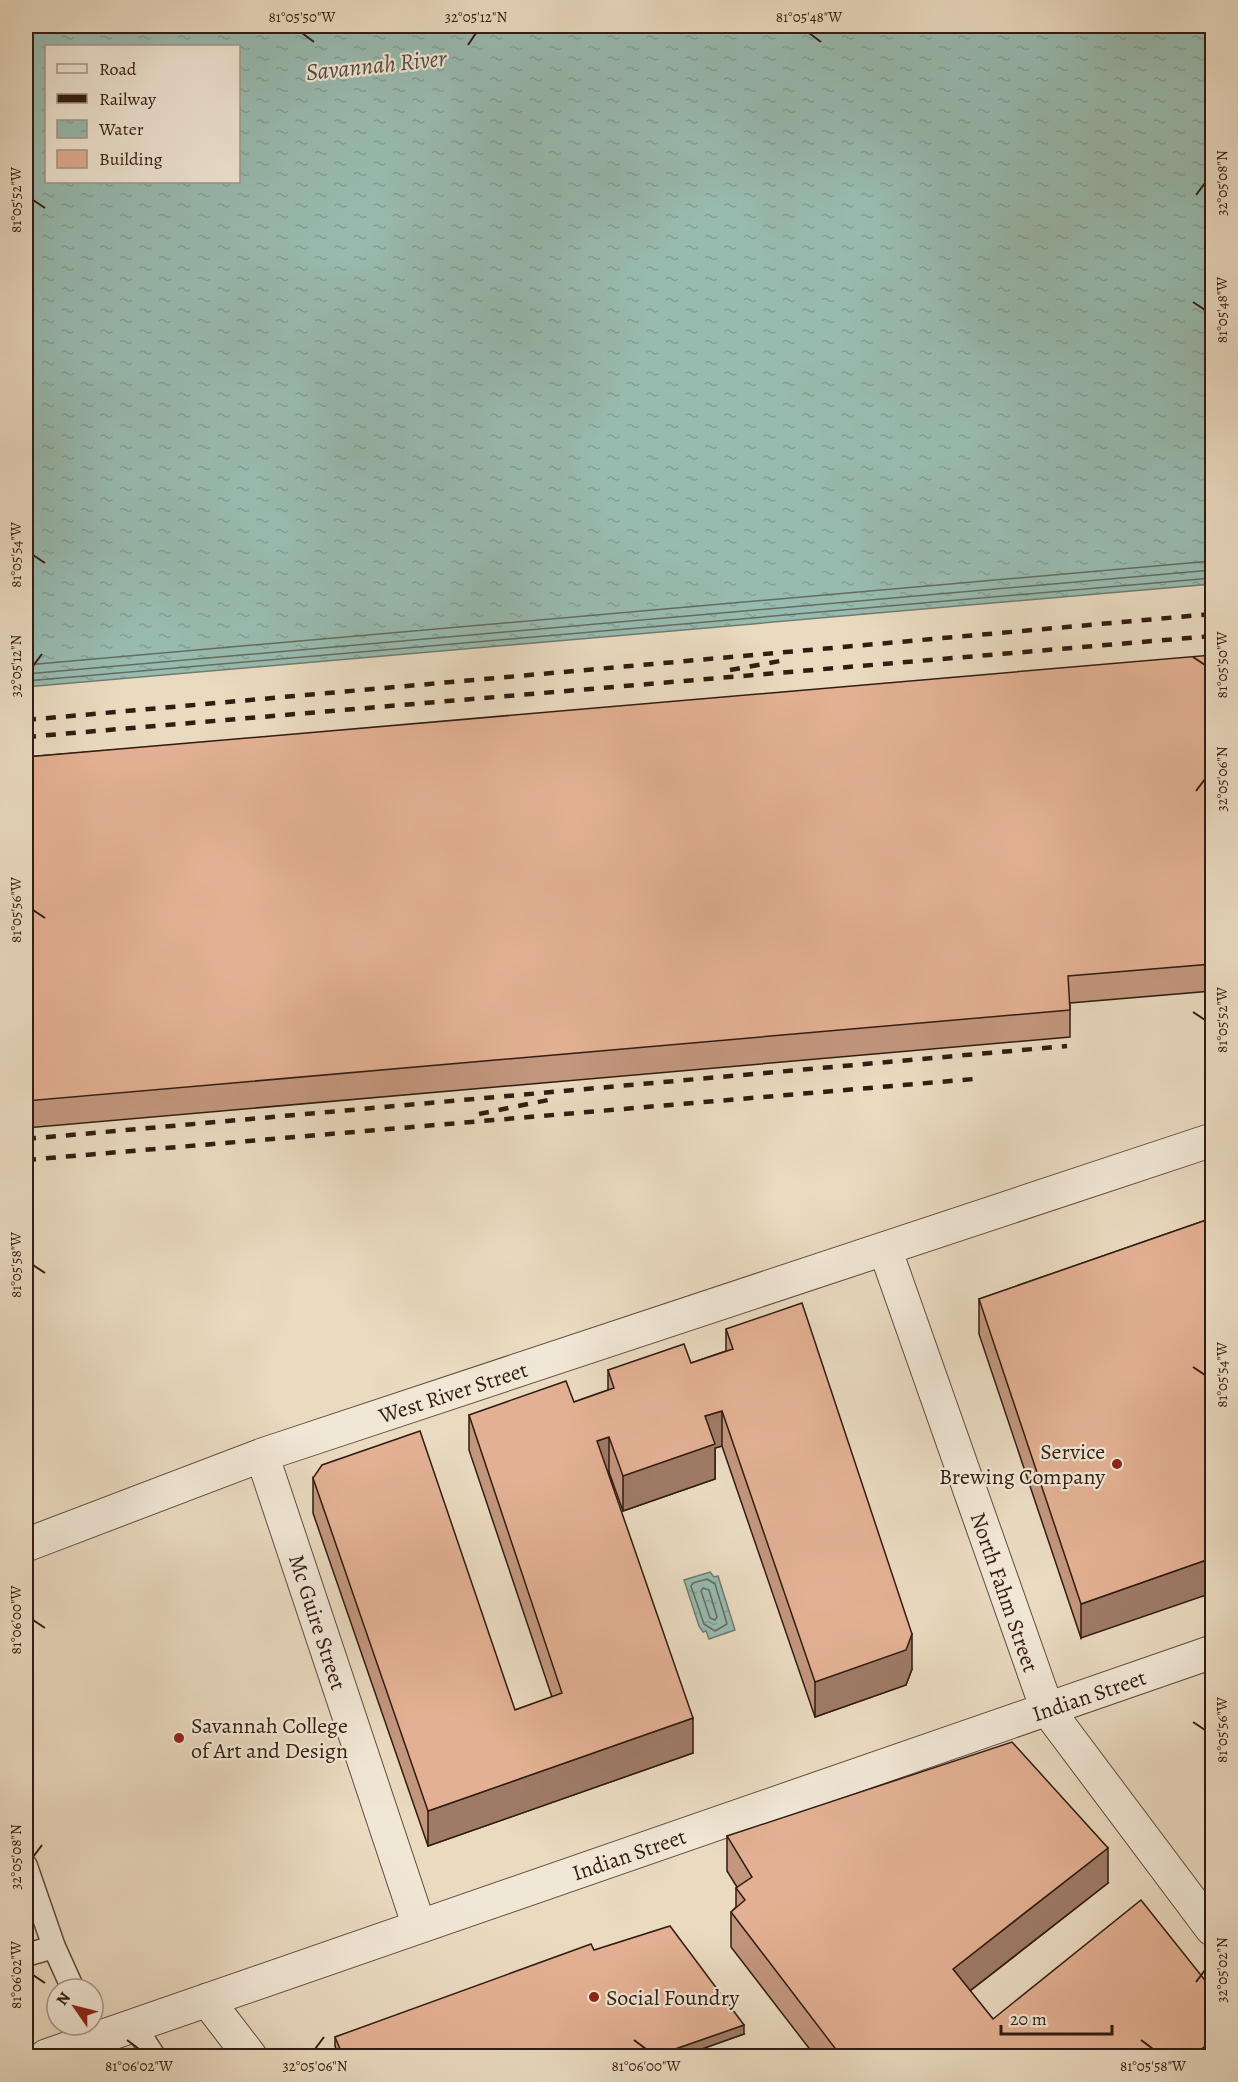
<svg xmlns="http://www.w3.org/2000/svg" width="1238" height="2082" font-family="Alegreya,serif">
<style>
.water{fill:url(#water-ripples);stroke:#6f7b70;stroke-width:1.5;fill-rule:evenodd}
.lines{fill:none;stroke-linecap:round;stroke-linejoin:round}
.shore{stroke:#656c60;stroke-width:1.5}
.service-casing{stroke:#604c3d;stroke-width:25}
.minor-casing{stroke:#604c3d;stroke-width:35}
.service{stroke:#f1e7d6;stroke-width:22}
.minor{stroke:#f1e7d6;stroke-width:33}
.rail{stroke:#321c11;stroke-width:4.5;stroke-dasharray:10 10;stroke-linecap:butt}
.wall{fill:#c3977e;stroke:#321c11;stroke-width:1.5}
.shaded-wall{fill:#9f7b67;stroke:#321c11;stroke-width:1.5}
.building{fill:#e3b093;stroke:#321c11;stroke-width:1.5}
.ticks{fill:none;stroke:#321c11;stroke-width:2}
.poi-dot{fill:#8f2418;stroke:#f1e7d6;stroke-width:2}
.labels{text-anchor:middle;stroke-width:4.5;stroke-linejoin:round;paint-order:stroke}
.street-label{font-size:22px;fill:#321c11;stroke:#f1e7d6}
.poi-label{font-size:22px;fill:#321c11;stroke:#f1e7d6;text-anchor:start}
.water-label{font-size:24px;font-style:italic;fill:#514c41;stroke:#f1e7d6}
.neatline{fill:none;stroke:#321c11;stroke-width:2}
.ticks-label{font-size:15px;text-anchor:middle;fill:#321c11}
</style>
<defs>
<pattern id="water-ripples" width="26" height="14" patternUnits="userSpaceOnUse" patternTransform="scale(1.5)"><rect width="26" height="14" fill="#98bbb0"/><path d="M2 4q2-2 4 0t4 0M15 11q2-2 4 0t4 0" fill="none" stroke="#83a096"/></pattern>
</defs>
<rect width="100%" height="100%" fill="#eadac0"/>
<filter id="stains"><feTurbulence type="fractalNoise" baseFrequency=".00333" numOctaves="4"/><feColorMatrix values="0 0 0 0 .2 0 0 0 0 .09 0 0 0 0 .02 0 0 0 .5 -.17"/></filter>
<radialGradient id="worn" r=".72"><stop offset=".6" stop-color="#630" stop-opacity="0"/><stop offset="1" stop-color="#630" stop-opacity=".3"/></radialGradient>
<path class="water" d="M26 26H1212V584L26 687ZM46 46H238V182H46Z
M710 1572 714 1577 718 1576 735 1630 709 1639 706 1631 703 1632 699 1626 684 1580Z"/>
<g class="lines">
<path class="shore" d="M26 665 1212 561
M26 674 1212 570
M26 681 1212 578
M707 1579 715 1584 727 1624 715 1631 704 1624 691 1586 693 1583Z
M703 1588 709 1590 717 1617 715 1620 710 1618 701 1591Z"/>
<defs>
<path id="service" d="M26 1866 54 1947 73 1989
M26 1955 54 1947
M134 2025 154 2056"/>
<path id="minor" d="M885 1249 1047 1709 1212 1929
M262 1455 419 1926
M26 1545 262 1455 1212 1140
M207 2000 250 2056
M46 2056 1212 1652"/>
</defs>
<use href="#service" class="service-casing"/>
<use href="#minor" class="minor-casing"/>
<use href="#service" class="service"/>
<use href="#minor" class="minor"/>
<path class="rail" d="M730 670 780 661
M26 720 1212 614
M26 737 1212 636
M479 1114 553 1099
M26 1139 1067 1046
M26 1160 974 1079"/>
</g>
<path class="wall" d="M1212 664V991L1070 1003V1037L26 1128V757Z
M1212 1218 1081 1638 979 1334V1299Z
M726 1329 912 1669 906 1685 815 1717 722 1446 715 1448V1479L623 1511 609 1472H608L693 1753 428 1846 313 1513V1478L515 1710 552 1697 469 1450V1415L574 1402 608 1390V1370L691 1363 726 1351Z
M727 1836 1108 1883 970 1991 993 2019 1212 2056H815L731 1947V1912L736 1907V1888L737 1887 727 1871Z
M594 1950 744 2034 682 2056H339L335 2046V2037Z"/>
<path class="shaded-wall" d="M722 1411V1446L715 1448V1479L623 1511V1476L705 1416Z
M609 1437V1472L597 1476V1441Z
M1212 1558V1593L1081 1638V1604Z
M912 1634V1669L906 1685 815 1717V1682Z
M693 1718V1753L428 1846V1811Z
M1108 1848V1883L953 2004V1969Z
M744 2025V2034L682 2056H655Z
M1212 2041V2056H1192Z"/>
<path class="building" d="M1212 655V964L1068 976 1070 1010 26 1101V757Z
M1212 1218V1558L1081 1604 979 1299Z
M802 1303 912 1634 906 1650 815 1682 722 1411 705 1416 715 1444 623 1476 609 1437 597 1441 693 1718 428 1811 313 1478 322 1465 420 1431 515 1710 562 1693 469 1415 566 1381 574 1402 614 1388 608 1370 684 1344 691 1363 733 1349 726 1329Z
M1012 1742 1108 1848 953 1969 993 2019 1141 1900 1212 1989V2041L1192 2056H841L731 1912 745 1900 736 1888 752 1877 727 1836Z
M670 1926 744 2025 655 2056H343L335 2037 591 1944 594 1950Z"/>
<path class="ticks" d="M302 33 314 42M809 33 821 42M468 45 476 33M1196 195 1205 183M33 200 45 208M1193 302 1205 310M33 555 45 563M1193 657 1205 665M33 666 42 654M1196 791 1205 779M33 910 45 918M1193 1012 1205 1020M33 1265 45 1273M1193 1367 1205 1375M33 1620 45 1628M1193 1722 1205 1730M33 1857 42 1845M33 1975 45 1983M1196 1982 1205 1970M127 2040 139 2049M634 2040 646 2049M1141 2040 1153 2049M315 2049 324 2037"/>
<g class="poi-dot">
<circle cx="1117" cy="1464" r="6"/>
<circle cx="179" cy="1738" r="6"/>
<circle cx="594" cy="1997" r="6"/>
</g>
<g class="labels">
<g class="street-label">
<text transform="translate(453 1392) rotate(-18)" y="8">West River Street</text>
<text transform="translate(1005 1592) rotate(71)" y="8">North Fahm Street</text>
<text transform="translate(318 1622) rotate(72)" y="8">Mc Guire Street</text>
<text transform="translate(1089 1695) rotate(-19)" y="8">Indian Street</text>
<text transform="translate(629 1854) rotate(-19)" y="8">Indian Street</text>
</g>
<g class="poi-label">
<text x="1105" y="1459" text-anchor="end">Service<tspan x="1105" dy="25">Brewing Company</tspan></text>
<text x="191" y="1733">Savannah College<tspan x="191" dy="25">of Art and Design</tspan></text>
<text x="606" y="2005">Social Foundry</text>
</g>
<g class="water-label">
<text transform="translate(376 65) rotate(-6)" y="8">Savannah River</text>
</g>
</g>
<rect width="1238" height="2082" fill="none" stroke="#eadac0" stroke-width="66"/>
<rect x="45" y="45" width="195" height="138" fill="#f1e7d6" stroke="#a59687" stroke-width="1.5"/>
<rect x="57" y="64" width="30" height="9" fill="#f1e7d6" stroke="#a59687" stroke-width="1.5"/>
<text x="99" y="75" font-size="18" fill="#321c11">Road</text>
<rect x="57" y="94" width="30" height="9" fill="#321c11" stroke="#a59687" stroke-width="1.5"/>
<text x="99" y="105" font-size="18" fill="#321c11">Railway</text>
<rect x="57" y="120" width="30" height="18" fill="url(#water-ripples)" stroke="#a59687" stroke-width="1.5"/>
<text x="99" y="135" font-size="18" fill="#321c11">Water</text>
<rect x="57" y="150" width="30" height="18" fill="#e3b093" stroke="#a59687" stroke-width="1.5"/>
<text x="99" y="165" font-size="18" fill="#321c11">Building</text>
<g transform="translate(75 2007) rotate(305)"><circle r="28" fill="#f1e7d6" stroke="#a59687" stroke-width="1.5"/>
<path d="M0-4.5L10 22L0 15L-10 22Z" fill="#8f2418"/>
<text y="-9" font-size="16" font-weight="bold" text-anchor="middle" fill="#321c11">N</text>
</g>
<path d="M1001 2025v9h111v-9" fill="none" stroke="#321c11" stroke-width="3"/>
<text x="1010" y="2025" font-size="18" fill="#321c11" stroke="#f1e7d6" stroke-width="4.5" paint-order="stroke">20 m</text>
<rect x="33" y="33" width="1172" height="2016" class="neatline"/>
<g class="ticks-label">
<text x="302" y="22">81°05'50"W</text>
<text x="476" y="22">32°05'12"N</text>
<text x="809" y="22">81°05'48"W</text>
<text transform="translate(1222 183) rotate(-90)" y="5">32°05'08"N</text>
<text transform="translate(16 200) rotate(-90)" y="5">81°05'52"W</text>
<text transform="translate(1222 310) rotate(-90)" y="5">81°05'48"W</text>
<text transform="translate(16 555) rotate(-90)" y="5">81°05'54"W</text>
<text transform="translate(1222 665) rotate(-90)" y="5">81°05'50"W</text>
<text transform="translate(16 666) rotate(-90)" y="5">32°05'12"N</text>
<text transform="translate(1222 779) rotate(-90)" y="5">32°05'06"N</text>
<text transform="translate(16 910) rotate(-90)" y="5">81°05'56"W</text>
<text transform="translate(1222 1020) rotate(-90)" y="5">81°05'52"W</text>
<text transform="translate(16 1265) rotate(-90)" y="5">81°05'58"W</text>
<text transform="translate(1222 1375) rotate(-90)" y="5">81°05'54"W</text>
<text transform="translate(16 1620) rotate(-90)" y="5">81°06'00"W</text>
<text transform="translate(1222 1730) rotate(-90)" y="5">81°05'56"W</text>
<text transform="translate(16 1857) rotate(-90)" y="5">32°05'08"N</text>
<text transform="translate(1222 1970) rotate(-90)" y="5">32°05'02"N</text>
<text transform="translate(16 1975) rotate(-90)" y="5">81°06'02"W</text>
<text x="139" y="2071">81°06'02"W</text>
<text x="315" y="2071">32°05'06"N</text>
<text x="646" y="2071">81°06'00"W</text>
<text x="1153" y="2071">81°05'58"W</text>
</g>
<rect width="100%" height="100%" filter="url(#stains)"/>
<rect width="100%" height="100%" fill="url(#worn)"/>
</svg>
